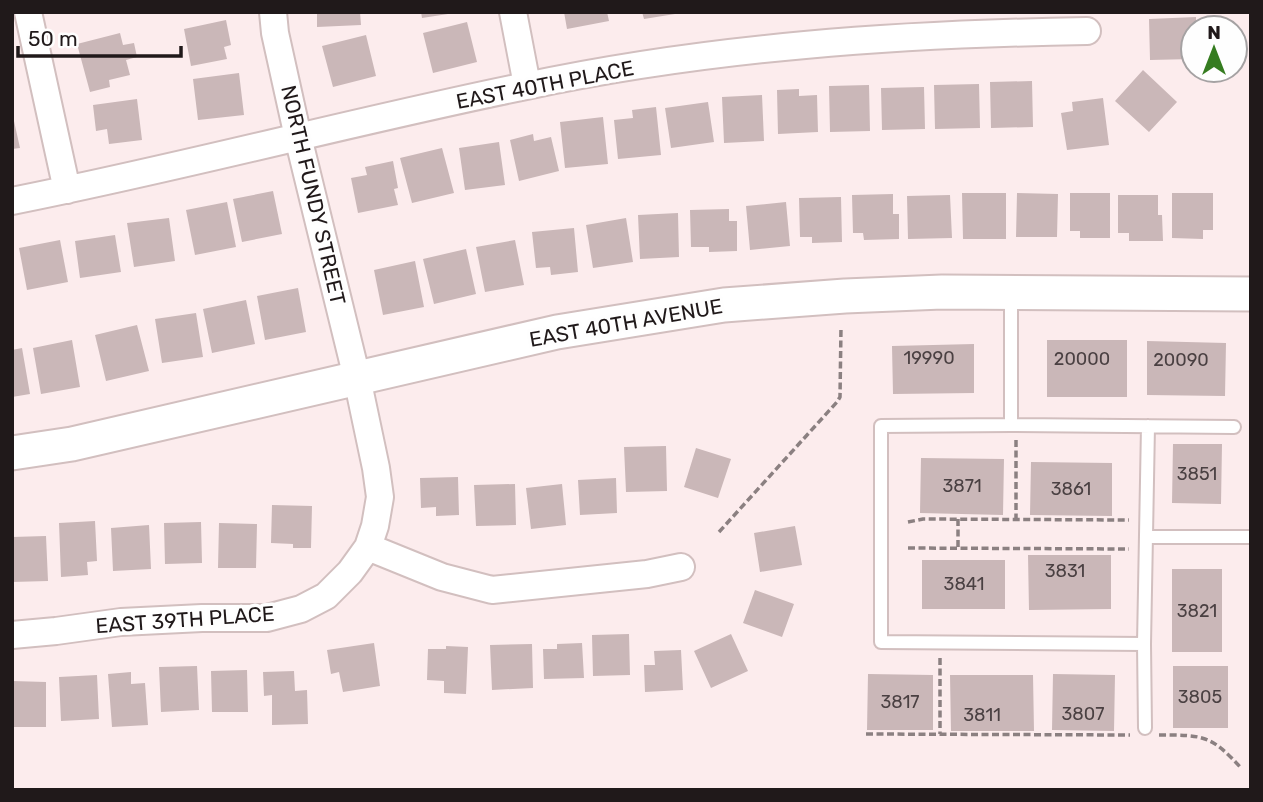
<svg xmlns="http://www.w3.org/2000/svg" width="1263" height="802" font-family="Rubik,sans-serif">
<style>
.building{fill:#cab7b8}
.lines{fill:none;stroke-linecap:round;stroke-linejoin:round}
.service-casing{stroke:#d2bfbf;stroke-width:16}
.minor-casing{stroke:#d2bfbf;stroke-width:30}
.tertiary-casing{stroke:#d2bfbf;stroke-width:37}
.path{stroke:#8b8081;stroke-width:3.5;stroke-dasharray:7 3.5;stroke-linecap:butt}
.service{stroke:#fff;stroke-width:12}
.minor{stroke:#fff;stroke-width:26}
.tertiary{stroke:#fff;stroke-width:33}
.labels{text-anchor:middle;stroke-width:7;stroke-linejoin:round;paint-order:stroke}
.number-label{font-size:18px;fill:#4a4042}
.street-label{font-size:21px;fill:#20191a;stroke:#fefefe}
</style>
<rect width="100%" height="100%" fill="#fceced"/>
<path class="building" d="M317 12H360L361 25 317 27Z
M421 12H448V14L422 18Z
M564 12H607L609 21 567 29Z
M642 12H675V14L644 19Z
M1196 17V28H1193V59L1150 60 1149 19Z
M226 20 231 45 224 47 227 59 191 66 184 29Z
M467 22 477 62 433 73 423 33Z
M120 33 123 45 134 43 137 57 126 60 130 75 109 80 110 87 90 92 77 44Z
M366 35 376 76 333 87 322 46Z
M1143 70 1177 102 1149 132 1115 101Z
M239 73 244 115 198 120 193 79Z
M1032 81 1033 127 991 128 990 82Z
M979 84 980 128 935 129 934 85Z
M869 85 870 131 830 132 829 86Z
M924 87 925 129 882 130 881 88Z
M799 89V96L817 95 818 132 778 134 777 90Z
M762 95 764 141 724 143 722 97Z
M1103 98 1109 145 1067 150 1061 113 1073 111 1072 102Z
M137 99 142 140 109 144 107 129 96 131 93 105Z
M708 102 714 142 671 148 665 108Z
M656 107 661 155 618 159 614 120 633 118 632 110Z
M12 112 20 148 12 149Z
M603 117 608 164 565 168 560 122Z
M533 134 534 141 551 137 559 171 519 181 510 140Z
M499 142 505 185 465 190 459 148Z
M442 148 454 193 412 203 400 158Z
M393 161 398 188 394 189 398 205 358 213 351 178 367 175 365 167Z
M273 191 282 234 242 242 233 199Z
M962 193H1006V239H963Z
M1017 193 1058 194 1057 237H1016Z
M1070 193H1110V238H1080V231H1070Z
M1172 193H1213V230H1203V239L1172 238Z
M893 194V214H899V239L864 240 863 233H853L852 195Z
M950 195 952 238 908 239 907 196Z
M1118 195H1158V215H1162L1163 241H1129V233H1118Z
M841 197 842 242 812 243V237H800L799 198Z
M227 202 236 247 195 255 186 210Z
M786 202 790 246 750 250 746 206Z
M729 209V221H737V251L709 252V247H691L690 210Z
M678 213 679 257 640 259 638 215Z
M169 218 175 261 134 267 127 223Z
M626 218 633 262 593 268 586 225Z
M574 228 578 272 551 275 550 267 536 268 532 232Z
M115 235 121 272 80 278 75 241Z
M60 240 68 282 27 290 19 248Z
M515 240 524 285 485 292 476 247Z
M466 249 476 294 434 304 423 259Z
M415 261 424 307 383 315 374 270Z
M298 288 306 332 265 340 257 296Z
M246 300 255 344 212 353 203 309Z
M196 313 203 357 162 363 155 319Z
M137 325 149 371 106 381 95 335Z
M72 340 80 387 41 394 33 348Z
M1047 340H1127V397H1047Z
M1147 341 1226 343 1225 396 1147 395Z
M974 344V393L893 394 892 346Z
M22 348 30 394 12 397V350Z
M1173 444H1222L1221 504 1172 503Z
M666 446 667 491 626 492 624 447Z
M696 448 731 459 718 498 684 487Z
M921 458 1004 459 1003 515 920 513Z
M1031 462 1112 463V516L1030 515Z
M458 477 459 515 436 516V507L421 508 420 478Z
M616 478 617 513 580 515 578 480Z
M515 484 516 525 476 526 474 485Z
M562 484 566 525 531 529 526 488Z
M272 505 312 506 311 548H293V544L271 543Z
M95 521 97 561 87 562 88 575 61 577 59 523Z
M201 522 202 563 165 564 164 523Z
M219 523 257 524 256 568H218Z
M149 525 151 569 113 571 111 528Z
M795 526 802 565 760 572 754 533Z
M46 536 48 581 12 582V537Z
M1028 555H1111V609L1029 610Z
M922 560H1005V609H922Z
M1172 569H1222V652H1172Z
M755 590 794 604 782 637 743 623Z
M629 634 630 675 593 676 592 635Z
M731 634 748 671 711 688 694 651Z
M374 643 380 686 343 692 339 672 331 674 327 650Z
M582 643 584 678 544 679 543 649H557V644Z
M532 644 533 688 492 690 490 645Z
M446 646 468 647 466 694 444 693V681L427 680 428 649H446Z
M681 650 683 690 645 692 644 665H655L654 651Z
M197 666 199 710 161 712 159 667Z
M1173 666H1228V728H1173Z
M247 670 248 712H212L211 671Z
M294 671 295 691 307 690 308 724 272 725V695L264 696 263 672Z
M131 672V684L145 683 148 725 112 727 108 674Z
M868 674 933 675V730H867Z
M1053 674 1115 675 1114 731 1052 730Z
M97 675 99 719 61 721 59 677Z
M950 675H1033L1034 731H951Z
M12 681 46 682V727H12Z"/>
<g class="lines">
<defs>
<path id="service" d="M1011 292V425L1234 427
M1011 425 881 426V642L1144 644 1145 728
M1147 537H1251
M1144 644 1148 426"/>
<path id="minor" d="M28 12 67 190
M513 12 527 85
M12 201C184 167 354 121 526 86 710 47 899 34 1087 31
M368 547 442 577 492 590 647 574 681 567
M12 635 56 631 121 622 202 618H267L301 609 326 596 350 572 368 547 375 526 380 497 376 468 357 378 298 137 275 33 273 12"/>
<path id="tertiary" d="M12 453 72 444 557 332 724 305 845 296 942 292 1251 294"/>
</defs>
<use href="#service" class="service-casing"/>
<use href="#minor" class="minor-casing"/>
<use href="#tertiary" class="tertiary-casing"/>
<path class="path" d="M1016 440V520
M958 519V548
M908 522 923 519 1129 520
M719 532 837 402 840 397 841 327
M908 548 1129 549
M940 658V734
M866 734 1130 735
M1159 735C1204 735 1211 735 1242 769
M1250 776H1251"/>
<use href="#service" class="service"/>
<use href="#minor" class="minor"/>
<use href="#tertiary" class="tertiary"/>
</g>
<g class="labels">
<g class="number-label">
<text x="929" y="364">19990</text>
<text x="1082" y="365">20000</text>
<text x="1181" y="366">20090</text>
<text x="1197" y="480">3851</text>
<text x="962" y="492">3871</text>
<text x="1071" y="495">3861</text>
<text x="1065" y="577">3831</text>
<text x="964" y="590">3841</text>
<text x="1197" y="617">3821</text>
<text x="1200" y="703">3805</text>
<text x="900" y="708">3817</text>
<text x="1083" y="720">3807</text>
<text x="982" y="721">3811</text>
</g>
<g class="street-label">
<text transform="translate(545 85) rotate(-11)" y="7">EAST 40TH PLACE</text>
<text transform="translate(313 195) rotate(77)" y="7">NORTH FUNDY STREET</text>
<text transform="translate(626 323) rotate(-10)" y="7">EAST 40TH AVENUE</text>
<text transform="translate(185 620) rotate(-4)" y="7">EAST 39TH PLACE</text>
</g>
</g>
<rect width="1263" height="802" fill="none" stroke="#20191a" stroke-width="28"/>
<g transform="translate(1214 49)"><circle r="33" fill="#fefefe" stroke="#a5a2a3" stroke-width="2"/>
<path d="M0-5L12 26L0 18L-12 26Z" fill="#357c20"/>
<text y="-10" font-size="19" font-weight="bold" text-anchor="middle" fill="#20191a">N</text>
</g>
<path d="M18 46v10h163v-10" fill="none" stroke="#20191a" stroke-width="3.5"/>
<text x="28" y="46" font-size="21" fill="#20191a" stroke="#fefefe" stroke-width="5" paint-order="stroke">50 m</text>
</svg>
